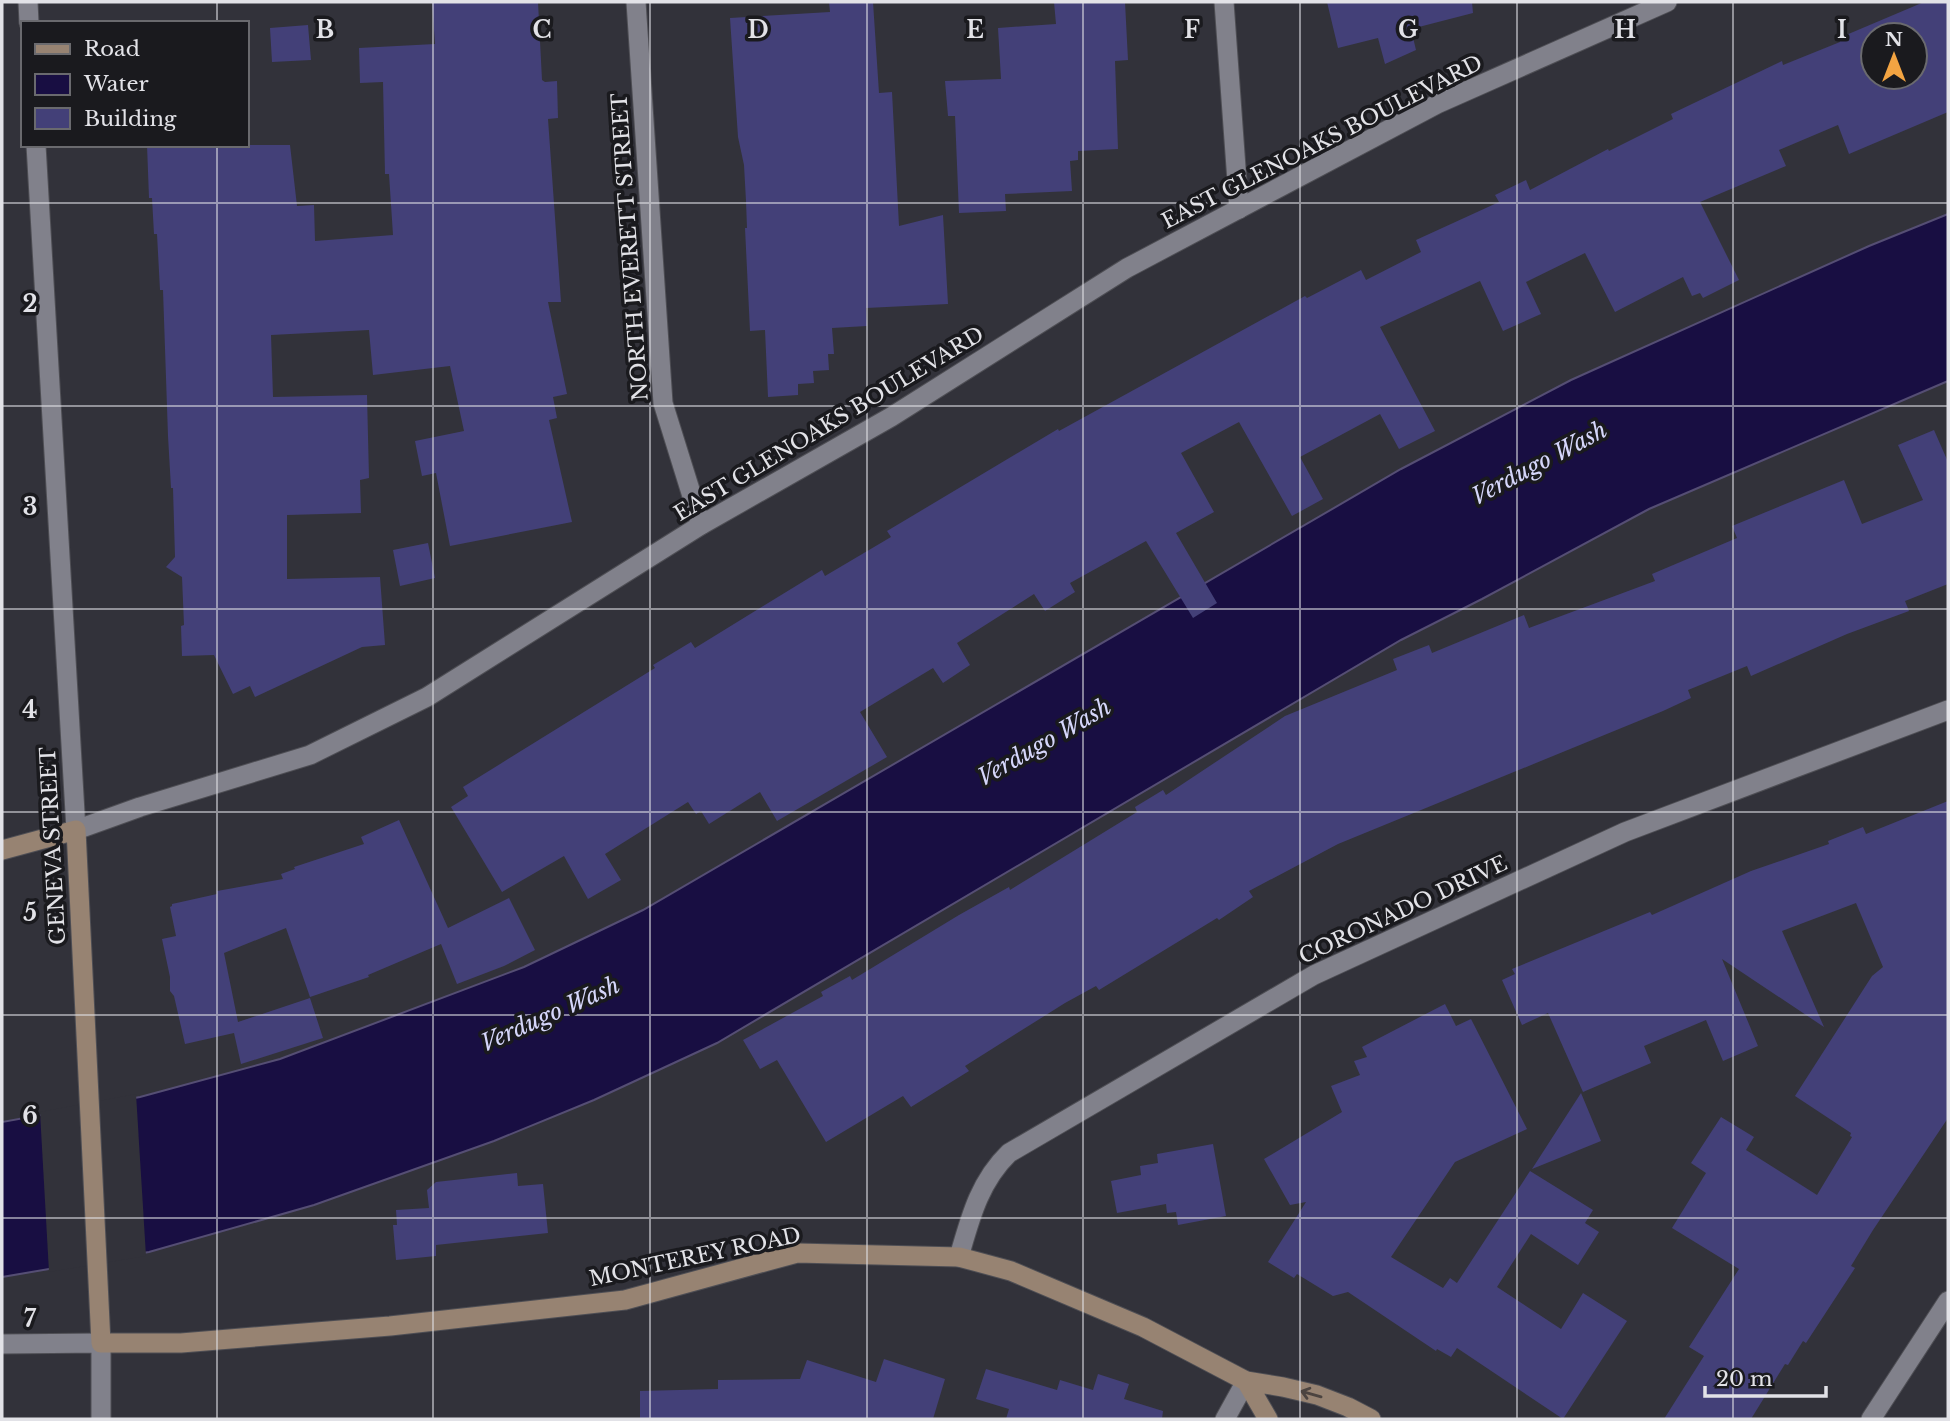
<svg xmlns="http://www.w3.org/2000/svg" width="1950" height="1421" font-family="'Libre Baskerville',serif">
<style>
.water{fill:#180e42;stroke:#554e74;stroke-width:2}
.pier{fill:#32323a}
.building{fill:#434078;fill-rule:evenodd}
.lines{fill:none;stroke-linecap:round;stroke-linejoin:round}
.minor-casing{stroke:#4e4e54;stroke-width:21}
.tertiary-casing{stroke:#4e4e54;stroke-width:21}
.secondary-casing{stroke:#4e4e54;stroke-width:21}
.minor{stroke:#81818b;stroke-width:19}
.tertiary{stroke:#81818b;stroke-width:19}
.secondary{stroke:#978372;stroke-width:19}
.oneway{stroke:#4c4440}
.grid{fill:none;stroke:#e2e2e7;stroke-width:2;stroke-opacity:0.55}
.labels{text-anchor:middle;stroke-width:7;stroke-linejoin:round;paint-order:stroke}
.street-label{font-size:21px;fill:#e2e2e7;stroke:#1a1a1e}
.water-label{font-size:23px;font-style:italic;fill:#d5d6fa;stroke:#1a1a1e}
.grid-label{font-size:23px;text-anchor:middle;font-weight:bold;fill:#e2e2e7;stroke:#1a1a1e;stroke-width:7;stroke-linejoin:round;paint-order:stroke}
</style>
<rect width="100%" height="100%" fill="#32323a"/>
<path class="water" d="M1948 214V381L1649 509 1482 599 1401 640 717 1043 594 1100 494 1141 314 1205 149 1252 2 1277V1122L140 1097 280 1059 524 967 643 910 1401 469 1571 380 1869 246Z"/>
<path class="pier" d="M136 1094 146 1256 49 1272 40 1112Z"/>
<path class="building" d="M432 2H538L542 80 545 82 557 81 558 118 548 119 561 302H548L567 394 553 397 557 418 549 420 572 522 450 546 436 473 422 476 415 441 464 431 450 366 373 375 369 330 271 335 273 397 367 395 369 478 360 480 361 513 287 515V579L380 577 385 645 362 647 255 697 250 686 233 694 214 655 182 656 181 626 184 625 182 577 166 567 175 557 173 488H171L168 436 163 290H160L157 234H154L152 198H149L147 145H290L297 206 314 205 315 241 393 235 389 174H385L383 82 360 83 359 48 435 44Z
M829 2H873L879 93 892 92 899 226 943 215 948 304 866 308 867 326 832 328 834 354H828L829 370 813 371 814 383 798 384V395L768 397 765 330 750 331 745 228H747L746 201 744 165 738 137 730 18 830 12Z
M1054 2H1125L1128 60 1115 61 1118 149 1078 151V160L1070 161 1072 191 1005 194 1006 211 959 213 955 116H948L945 81 1001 79 998 28 1056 24Z
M1327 2H1472L1473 13 1411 29 1416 50 1385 64 1378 38 1338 48Z
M1924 2H1948V112L1849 154 1838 125 1779 150 1786 166 1700 202 1739 280 1703 298 1700 293 1692 296 1683 277 1615 312 1585 253 1526 282 1541 314 1503 331 1480 281 1380 327 1435 431 1399 449 1380 414 1300 457 1323 499 1292 516 1239 422 1181 453 1214 512 1176 533 1217 603 1193 618 1146 541 1070 583 1075 592 1045 611 1034 594 957 643 970 665 943 683 933 668 860 712 887 757 777 821 760 792 709 824 701 811 696 814 688 802 605 854 621 880 588 899 564 856 502 892 451 807 468 796 463 787 655 668 653 665 691 642 695 648 822 570 825 576 891 537 887 531 1058 429 1059 431 1305 296 1307 298 1361 270 1366 280 1421 252 1416 240 1499 202 1495 195 1526 180 1530 190 1608 149 1609 151 1673 119 1671 114 1782 61 1783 65 1840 42 1839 38ZM1873 35H1915V77H1873Z
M308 25 311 60 272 62 270 28Z
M1934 430 1948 462V584L1905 601 1909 611 1847 634 1751 676 1747 666 1688 690 1691 698 1663 711 1338 844 1249 891 1253 897 1219 920 1217 918 1099 990 1096 986 1065 1003 965 1066 969 1071 911 1107 903 1096 826 1142 777 1060 760 1069 743 1040 823 996 821 992 850 976 852 980 959 915 1009 887 1010 890 1137 812 1135 807 1163 790 1166 795 1285 716 1397 670 1393 659 1429 645 1432 653 1524 615 1529 628 1655 581 1652 574 1737 538 1732 526 1844 480 1862 524 1923 500 1898 445Z
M428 543 435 578 400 586 393 550Z
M1948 801V1118L1873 1230 1851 1266 1855 1268 1806 1343 1803 1341 1788 1365 1785 1364 1751 1419H1664L1704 1356 1689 1347 1739 1269 1672 1228 1706 1173 1691 1163 1721 1117 1754 1137 1746 1150 1817 1195 1852 1137 1850 1136 1851 1133 1795 1096 1872 976 1883 967 1856 903 1782 931 1824 1027 1722 959 1758 1046 1723 1061 1706 1020 1644 1046 1651 1063 1583 1092 1548 1013 1522 1025 1502 980 1515 974 1512 969 1650 912 1652 915 1751 871 1829 844 1828 841 1863 827 1866 834Z
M399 820 448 928 509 898 535 950 504 966 457 984 441 944 368 975 369 977 310 997 286 928 224 953 238 1022 310 998 323 1038 241 1064 234 1033 185 1044 174 996 170 991V977L162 939 176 936 170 907 172 906V904L217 894V891L283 879 281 874 295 869 294 867 364 844 361 837Z
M1445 1004 1456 1026 1471 1019 1527 1129 1455 1162 1391 1257 1443 1288 1450 1278 1457 1283 1530 1171 1593 1210 1585 1223 1599 1232 1578 1265 1531 1234 1497 1287 1561 1329 1583 1293 1627 1321 1563 1419 1457 1348 1451 1357 1437 1349 1436 1351 1348 1292 1333 1296 1297 1274 1294 1278 1268 1262 1306 1202 1290 1205 1264 1159 1342 1112 1331 1086 1360 1075 1354 1061 1367 1057 1362 1047Z
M1581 1093 1601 1141 1532 1169Z
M1213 1144 1226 1216 1178 1225 1176 1212 1167 1213 1166 1204 1117 1213 1111 1181 1141 1175 1140 1166 1158 1163 1157 1154Z
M517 1173 518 1186 543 1184 548 1233 436 1245V1256L396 1260 393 1225H397L396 1210 429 1208 427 1190 436 1182Z
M884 1359 945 1379 933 1419H640V1391L718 1389V1380L800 1379 807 1360 876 1382Z
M986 1369 1057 1390 1060 1380 1093 1390 1098 1374 1129 1384 1124 1399 1163 1411 1162 1419H1006L1009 1409 976 1399Z"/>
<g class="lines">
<defs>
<path id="minor" d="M636 2 663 403 701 525
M1224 2 1239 209
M959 1257C970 1219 979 1182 1009 1153L1314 975 1625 832 1948 710
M1225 1419 1246 1381
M1871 1419 1948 1301"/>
<path id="tertiary" d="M28 2 29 23
M36 145 76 830 140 807 310 755 427 697 701 525 891 417 1127 268 1437 104 1667 2
M2 1344 101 1343V1419"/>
<path id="secondary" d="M2 850 76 830 101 1343H181L390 1326 625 1300 797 1253 959 1257 1011 1271 1143 1327 1246 1381 1283 1387 1317 1395 1348 1407 1371 1419
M1246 1381 1268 1419"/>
</defs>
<use href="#minor" class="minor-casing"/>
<use href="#tertiary" class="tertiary-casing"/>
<use href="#secondary" class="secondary-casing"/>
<use href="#minor" class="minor"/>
<use href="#tertiary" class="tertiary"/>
<use href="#secondary" class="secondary"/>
</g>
<defs><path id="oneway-shaft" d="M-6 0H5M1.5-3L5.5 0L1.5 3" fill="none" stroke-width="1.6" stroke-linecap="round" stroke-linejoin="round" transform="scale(1.75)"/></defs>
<use class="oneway" href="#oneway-shaft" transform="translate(1311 1394) rotate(-164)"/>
<path class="grid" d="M217 2V23M433 2V1419M650 2V1419M867 2V1419M1083 2V1419M1300 2V1419M1517 2V1419M1733 2V1419M217 145V1419M2 203H1948M2 406H1948M2 609H1948M2 812H1948M2 1015H1948M2 1218H1948"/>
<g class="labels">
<g class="street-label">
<text transform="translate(1322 142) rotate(-27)" y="7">EAST GLENOAKS BOULEVARD</text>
<text transform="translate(630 247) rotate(-94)" y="7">NORTH EVERETT STREET</text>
<text transform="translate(829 424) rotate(-31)" y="7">EAST GLENOAKS BOULEVARD</text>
<text transform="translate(53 846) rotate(-93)" y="7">GENEVA STREET</text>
<text transform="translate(1403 910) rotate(-25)" y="7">CORONADO DRIVE</text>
<text transform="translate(695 1257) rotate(-12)" y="7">MONTEREY ROAD</text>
</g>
<g class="water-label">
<text transform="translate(1539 463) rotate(-28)" y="8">Verdugo Wash</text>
<text transform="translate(1044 742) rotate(-30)" y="8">Verdugo Wash</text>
<text transform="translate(550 1014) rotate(-24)" y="8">Verdugo Wash</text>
</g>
</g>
<g class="grid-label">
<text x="325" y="38">B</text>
<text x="542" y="38">C</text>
<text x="758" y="38">D</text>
<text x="975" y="38">E</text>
<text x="1192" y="38">F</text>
<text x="1408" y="38">G</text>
<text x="1625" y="38">H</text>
<text x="1842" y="38">I</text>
<text x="30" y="312">2</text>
<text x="30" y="515">3</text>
<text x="30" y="718">4</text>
<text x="30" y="921">5</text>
<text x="30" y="1124">6</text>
<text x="30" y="1327">7</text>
</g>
<rect width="1950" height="1421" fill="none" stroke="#e2e2e7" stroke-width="7"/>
<rect x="21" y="21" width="228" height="126" fill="#1a1a1e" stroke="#6a6a6e" stroke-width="2"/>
<rect x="35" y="44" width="35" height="10" fill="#978372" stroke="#6a6a6e" stroke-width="2"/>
<text x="84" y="56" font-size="21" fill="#e2e2e7">Road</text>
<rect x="35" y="74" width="35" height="21" fill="#180e42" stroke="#6a6a6e" stroke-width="2"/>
<text x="84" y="91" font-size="21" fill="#e2e2e7">Water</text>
<rect x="35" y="108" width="35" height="21" fill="#434078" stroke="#6a6a6e" stroke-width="2"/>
<text x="84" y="126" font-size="21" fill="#e2e2e7">Building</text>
<g transform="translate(1894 56)"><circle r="33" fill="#1a1a1e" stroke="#6a6a6e" stroke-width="2"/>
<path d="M0-5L12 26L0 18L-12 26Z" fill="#f3a442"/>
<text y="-10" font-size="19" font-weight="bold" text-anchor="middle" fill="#e2e2e7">N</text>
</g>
<path d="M1705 1386v10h121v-10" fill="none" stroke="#e2e2e7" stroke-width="3.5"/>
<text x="1716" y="1386" font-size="21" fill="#e2e2e7" stroke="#1a1a1e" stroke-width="5" paint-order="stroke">20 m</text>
</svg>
